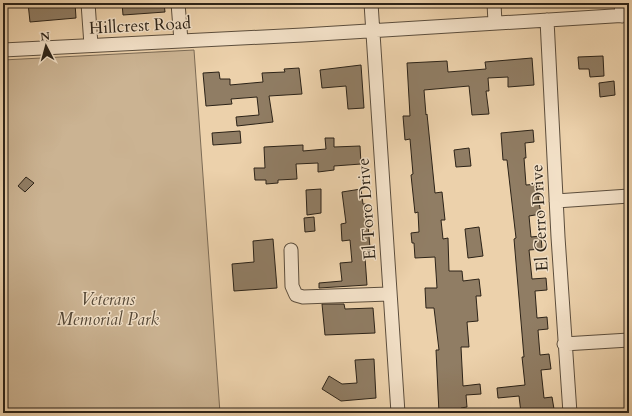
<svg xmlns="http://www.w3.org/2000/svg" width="632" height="416" font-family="Cardo,serif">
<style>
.green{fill:#cbb392;stroke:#7c6b55}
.building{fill:#907d64;stroke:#2c2318}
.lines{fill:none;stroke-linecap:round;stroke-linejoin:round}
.minor-casing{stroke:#5c4e3d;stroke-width:15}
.minor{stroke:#f3e1c8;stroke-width:13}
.labels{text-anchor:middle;stroke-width:3;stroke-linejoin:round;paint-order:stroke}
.street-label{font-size:17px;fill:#2c2318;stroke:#f3e1c8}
.park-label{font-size:17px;font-style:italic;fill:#544736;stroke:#f3e1c8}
</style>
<rect width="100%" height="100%" fill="#ecd1ab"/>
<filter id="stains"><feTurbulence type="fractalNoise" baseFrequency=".005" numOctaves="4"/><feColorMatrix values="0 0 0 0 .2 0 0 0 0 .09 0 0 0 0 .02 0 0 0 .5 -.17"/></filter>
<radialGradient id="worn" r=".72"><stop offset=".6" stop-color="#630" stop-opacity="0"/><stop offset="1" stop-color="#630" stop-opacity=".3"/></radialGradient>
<path class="green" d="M194 50 220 413H3V60Z"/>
<path class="building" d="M28 3H75L76 18 30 22Z
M122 3H164L165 12 123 15Z
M603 56 604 76 590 77 589 69H579L578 57Z
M532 58 534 85 508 87V77L488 78 489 91H486L489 114 472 115 469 86 424 90 426 115 427 114 435 193 442 192 445 220H441L443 239 448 238 449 271H462L463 281 479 279 481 296H476L478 321 467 322 469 347H461L463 386 480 384 481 394 466 395 467 407 461 408 462 413H439L436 350H439L434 308H426L425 288H437L435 257 415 258 414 243H412L411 233 419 232 418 212 415 213 411 175 413 174 410 139 405 140 403 116H410L407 63 447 61 448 72 486 69 485 62Z
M361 65 364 108 348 109 346 86 322 88 320 70Z
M299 68 302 94 269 96 273 122 237 126 236 117 259 115 257 97 231 99 232 104 206 106 203 73 219 72 220 79H230V85L263 82 262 73 285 72 284 69Z
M614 81 615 95 600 97 599 83Z
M533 130 534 142 525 143 526 158H524L526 185 539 184 540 196H538L541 214 529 216 531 237 541 236 542 249 529 250 532 279 546 278 547 290 535 291 537 318 547 317 548 329 538 330 540 355 549 354 551 369 541 370 544 398 552 397 554 409 542 411V413H521L519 396 498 398 497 388 525 385 522 357H524L514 239 516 238 507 160H503L501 133Z
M240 131 241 143 213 145 212 133Z
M325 138H334V147L360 146 361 164 334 166V170L318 172V163L296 164 297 179 278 180V183L266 184V180H255L254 168H265L264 147 303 145V151L326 149Z
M469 148 471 166 456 167 454 150Z
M26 177 34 183 25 192 18 186Z
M321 189V213L307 215 306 190Z
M361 189 363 204H366L371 258H365L367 285 319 288V283L342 281 340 263 352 262 350 240 342 241 341 224 346 223 342 192Z
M314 217 315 231 305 232 304 218Z
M479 227 483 256 468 258 465 229Z
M273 239 277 288 234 291 232 264 254 262 253 241Z
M322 304H344L345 309 373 308 375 333 325 335Z
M374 359 376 398 341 401 322 389 329 376 342 384 357 383 355 360Z"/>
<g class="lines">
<defs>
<path id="minor" d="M88 3 91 45
M178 3 181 41
M371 3 398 413
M494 3 495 23
M621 3 622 16
M547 20 558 237 570 413
M3 50 303 35 629 15
M556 201 629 196
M291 250 292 286 296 295 303 297 389 294
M564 344 629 340"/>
</defs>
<use href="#minor" class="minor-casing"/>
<use href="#minor" class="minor"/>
</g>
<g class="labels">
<g class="street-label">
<text transform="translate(140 25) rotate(-3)" y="6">Hillcrest Road</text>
<text transform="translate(366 209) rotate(-94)" y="6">El Toro Drive</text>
<text transform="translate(539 218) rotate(-93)" y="6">El Cerro Drive</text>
</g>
<g class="park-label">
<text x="108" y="305">Veterans<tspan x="108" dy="20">Memorial Park</tspan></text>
</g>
</g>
<rect width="632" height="416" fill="none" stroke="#ecd1ab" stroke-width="16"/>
<rect x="4" y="4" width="624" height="408" fill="none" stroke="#2c2318" stroke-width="2"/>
<rect x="8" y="8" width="616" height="400" fill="none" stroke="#2c2318"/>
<g transform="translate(46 46) rotate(354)" stroke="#f3e1c8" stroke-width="3" paint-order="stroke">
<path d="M0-3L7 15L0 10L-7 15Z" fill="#2c2318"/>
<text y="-6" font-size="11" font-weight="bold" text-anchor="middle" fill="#2c2318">N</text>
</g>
<rect width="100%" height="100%" filter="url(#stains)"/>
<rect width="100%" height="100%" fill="url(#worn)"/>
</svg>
